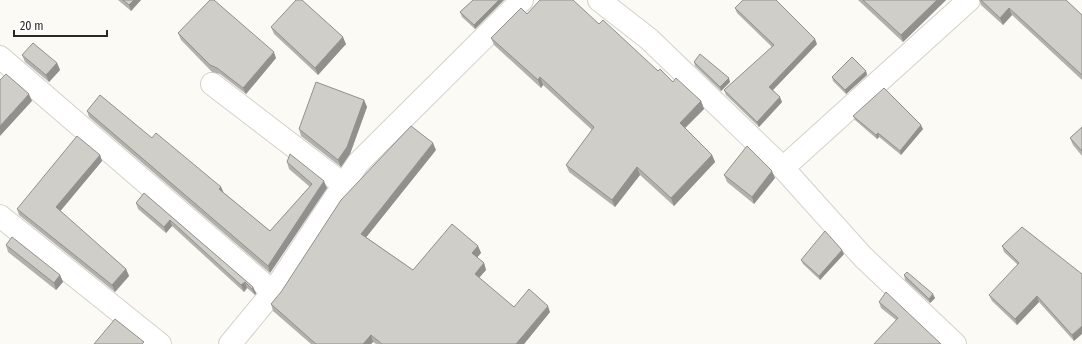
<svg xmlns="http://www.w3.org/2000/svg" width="1082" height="344" font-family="'Fira Sans Condensed',sans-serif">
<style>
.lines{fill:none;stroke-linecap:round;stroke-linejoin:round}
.minor-casing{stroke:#d3d1cb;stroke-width:24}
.minor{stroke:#fff;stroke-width:22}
.wall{fill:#b3b1ac}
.shaded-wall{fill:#92908c}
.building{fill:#d0cec8;stroke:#92908c}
</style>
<rect width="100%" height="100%" fill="#fcfaf4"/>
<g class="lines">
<defs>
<path id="minor" d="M599 0 649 39 783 168 863 257 955 344
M0 57 273 292
M212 84 344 185
M783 168 969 0
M0 216 160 344
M230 344 273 292 358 163 522 0"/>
</defs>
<use href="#minor" class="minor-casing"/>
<use href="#minor" class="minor"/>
</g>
<path class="wall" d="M118 0H141L131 11Z
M473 0H504L475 29 462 17 460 12Z
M858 0H946L903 42Z
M979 0H1067H1066L1082 15V80L1012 15 1003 25 981 5Z
M735 8 817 44 773 90 782 102 759 127 726 95 724 90 772 47 737 13Z
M527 14 599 24 658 71 701 101 704 109 685 128 712 155 715 162 674 206 640 175 615 207 569 172 566 165 592 130 543 85 541 88 494 45 491 38Z
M271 27 346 44 318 75 274 34Z
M178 33 276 58 246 94 220 74 212 72 181 40Z
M22 55 57 63 60 70 49 82 25 62Z
M694 62 730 82 721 91 695 66Z
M866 71 867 75 846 94 833 81 832 77Z
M364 100 367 107 350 154 341 167 301 136 299 129Z
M87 111 152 138 221 187 223 192 270 231 310 187 289 169 287 162 327 188 270 273 89 117Z
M853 116 923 129 901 155 879 137 877 139 855 120Z
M1082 127V156L1073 145 1070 138Z
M436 150 366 237 413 270 478 246 481 253 477 257 484 263 486 270 479 278 514 307 550 312 524 344H376L373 342 371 344H311L273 311 271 304Z
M100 155 102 161 60 211 126 269 129 276 115 292 19 215 17 209Z
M724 175 775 178 754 204 727 182Z
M144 193 253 287 256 293 255 295 247 288 244 292 172 226 166 233 138 209 136 203Z
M6 245 60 275 63 282 56 290 8 252Z
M1002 246 1082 274 1074 341 1039 302 1017 325 992 301 989 295 1018 265 1004 252Z
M844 254 820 280 803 264 801 260Z
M904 275 935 298 930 303 905 280Z
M879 302 941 344 896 320 881 308Z"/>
<path class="shaded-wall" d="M134 0H141L131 11 129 5Z
M499 0H504L475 29 474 25Z
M937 0H946L903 42 901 35Z
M1009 8 1012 15 1003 25 1000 18Z
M343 37 346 44 318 75 315 68Z
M815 39 817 44 771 92 769 87Z
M274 52 276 58 246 94 243 88Z
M57 63 60 70 49 82 46 75Z
M866 71 867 75 846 94 845 90Z
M540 77 543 85 541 88 538 80Z
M729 78 730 82 721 91 720 87Z
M29 94 32 101 0 136V126Z
M780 97 782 102 759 127 757 122Z
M364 100 367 107 350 154 341 167 338 160Z
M701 101 704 109 683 130 680 123Z
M921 125 923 129 901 155 900 151Z
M878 133 879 137 877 139 876 135Z
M433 143 436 150 364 240 361 234Z
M100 155 102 161 58 214 56 207Z
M712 155 715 162 674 206 671 198Z
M637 167 640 175 615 207 612 200Z
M772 171 775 178 754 204 752 197Z
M324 181 327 188 270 273 268 266Z
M221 187 224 193 219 189Z
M170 220 172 226 166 233 164 227Z
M478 246 481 253 475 260 472 253Z
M842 250 844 254 820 280 819 276Z
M484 263 486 270 477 280 475 274Z
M126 269 129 276 115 292 112 285Z
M60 275 63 282 56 290 54 283Z
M245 282 247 288 244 292 241 285Z
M253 287 256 293 255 295 252 289Z
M933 294 935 298 930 303 929 299Z
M1037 296 1039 302 1017 325 1015 319Z
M548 306 550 312 524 344H516Z
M1082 326V334L1074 341 1072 335Z
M371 335 373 342 371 344H363Z"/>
<path class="building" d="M123 0H134L129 5Z
M210 0H214L274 52 243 88 217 68 210 65 178 33Z
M296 0H302L343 37 315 68 271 27Z
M473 0H499L474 25 460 12Z
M540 0H573L599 24 603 20 658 71 660 69 673 82 676 78 701 101 680 123 712 155 671 198 637 167 612 200 566 165 594 127 540 77 538 80 491 38 521 8 527 14Z
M743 0H776L815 39 769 87 780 97 757 122 724 90 774 45 735 8Z
M863 0H937L901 35Z
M981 0H1066L1082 15V75L1009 8 1000 18Z
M33 43 57 63 46 75 22 55Z
M700 54 729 78 720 87 694 62Z
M852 57 866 71 845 90 832 77Z
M6 74 29 94 0 126V80Z
M316 82 364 100 347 147 338 160 299 129Z
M884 88 921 125 900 151 878 133 876 135 853 116Z
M100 95 152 138 156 133 221 187 219 189 270 231 312 184 287 162 290 154 324 181 268 266 87 111Z
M411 126 433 143 361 234 413 270 452 224 478 246 472 253 484 263 475 274 514 307 529 289 548 306 516 344H382L371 335 363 344H316L271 304 281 292 341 200Z
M1082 127V151L1070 138Z
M77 136 100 155 56 207 126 269 112 285 17 209Z
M747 146 772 171 752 197 724 175Z
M144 193 253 287 252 289 245 282 241 285 170 220 164 227 136 203Z
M1022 227 1082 274V326L1072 335 1037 296 1015 319 989 295 1019 263 1002 246Z
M825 231 842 250 819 276 801 260Z
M12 237 60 275 54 283 6 245Z
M907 272 933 294 929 299 904 275Z
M886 292 941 344H874L898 318 879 302Z
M115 319 144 342 142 344H94Z"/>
<path d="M14 30v6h93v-6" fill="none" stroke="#292826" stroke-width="2"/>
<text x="20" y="30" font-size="12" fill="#292826" stroke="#ffffff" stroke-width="3" paint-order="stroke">20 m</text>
</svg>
